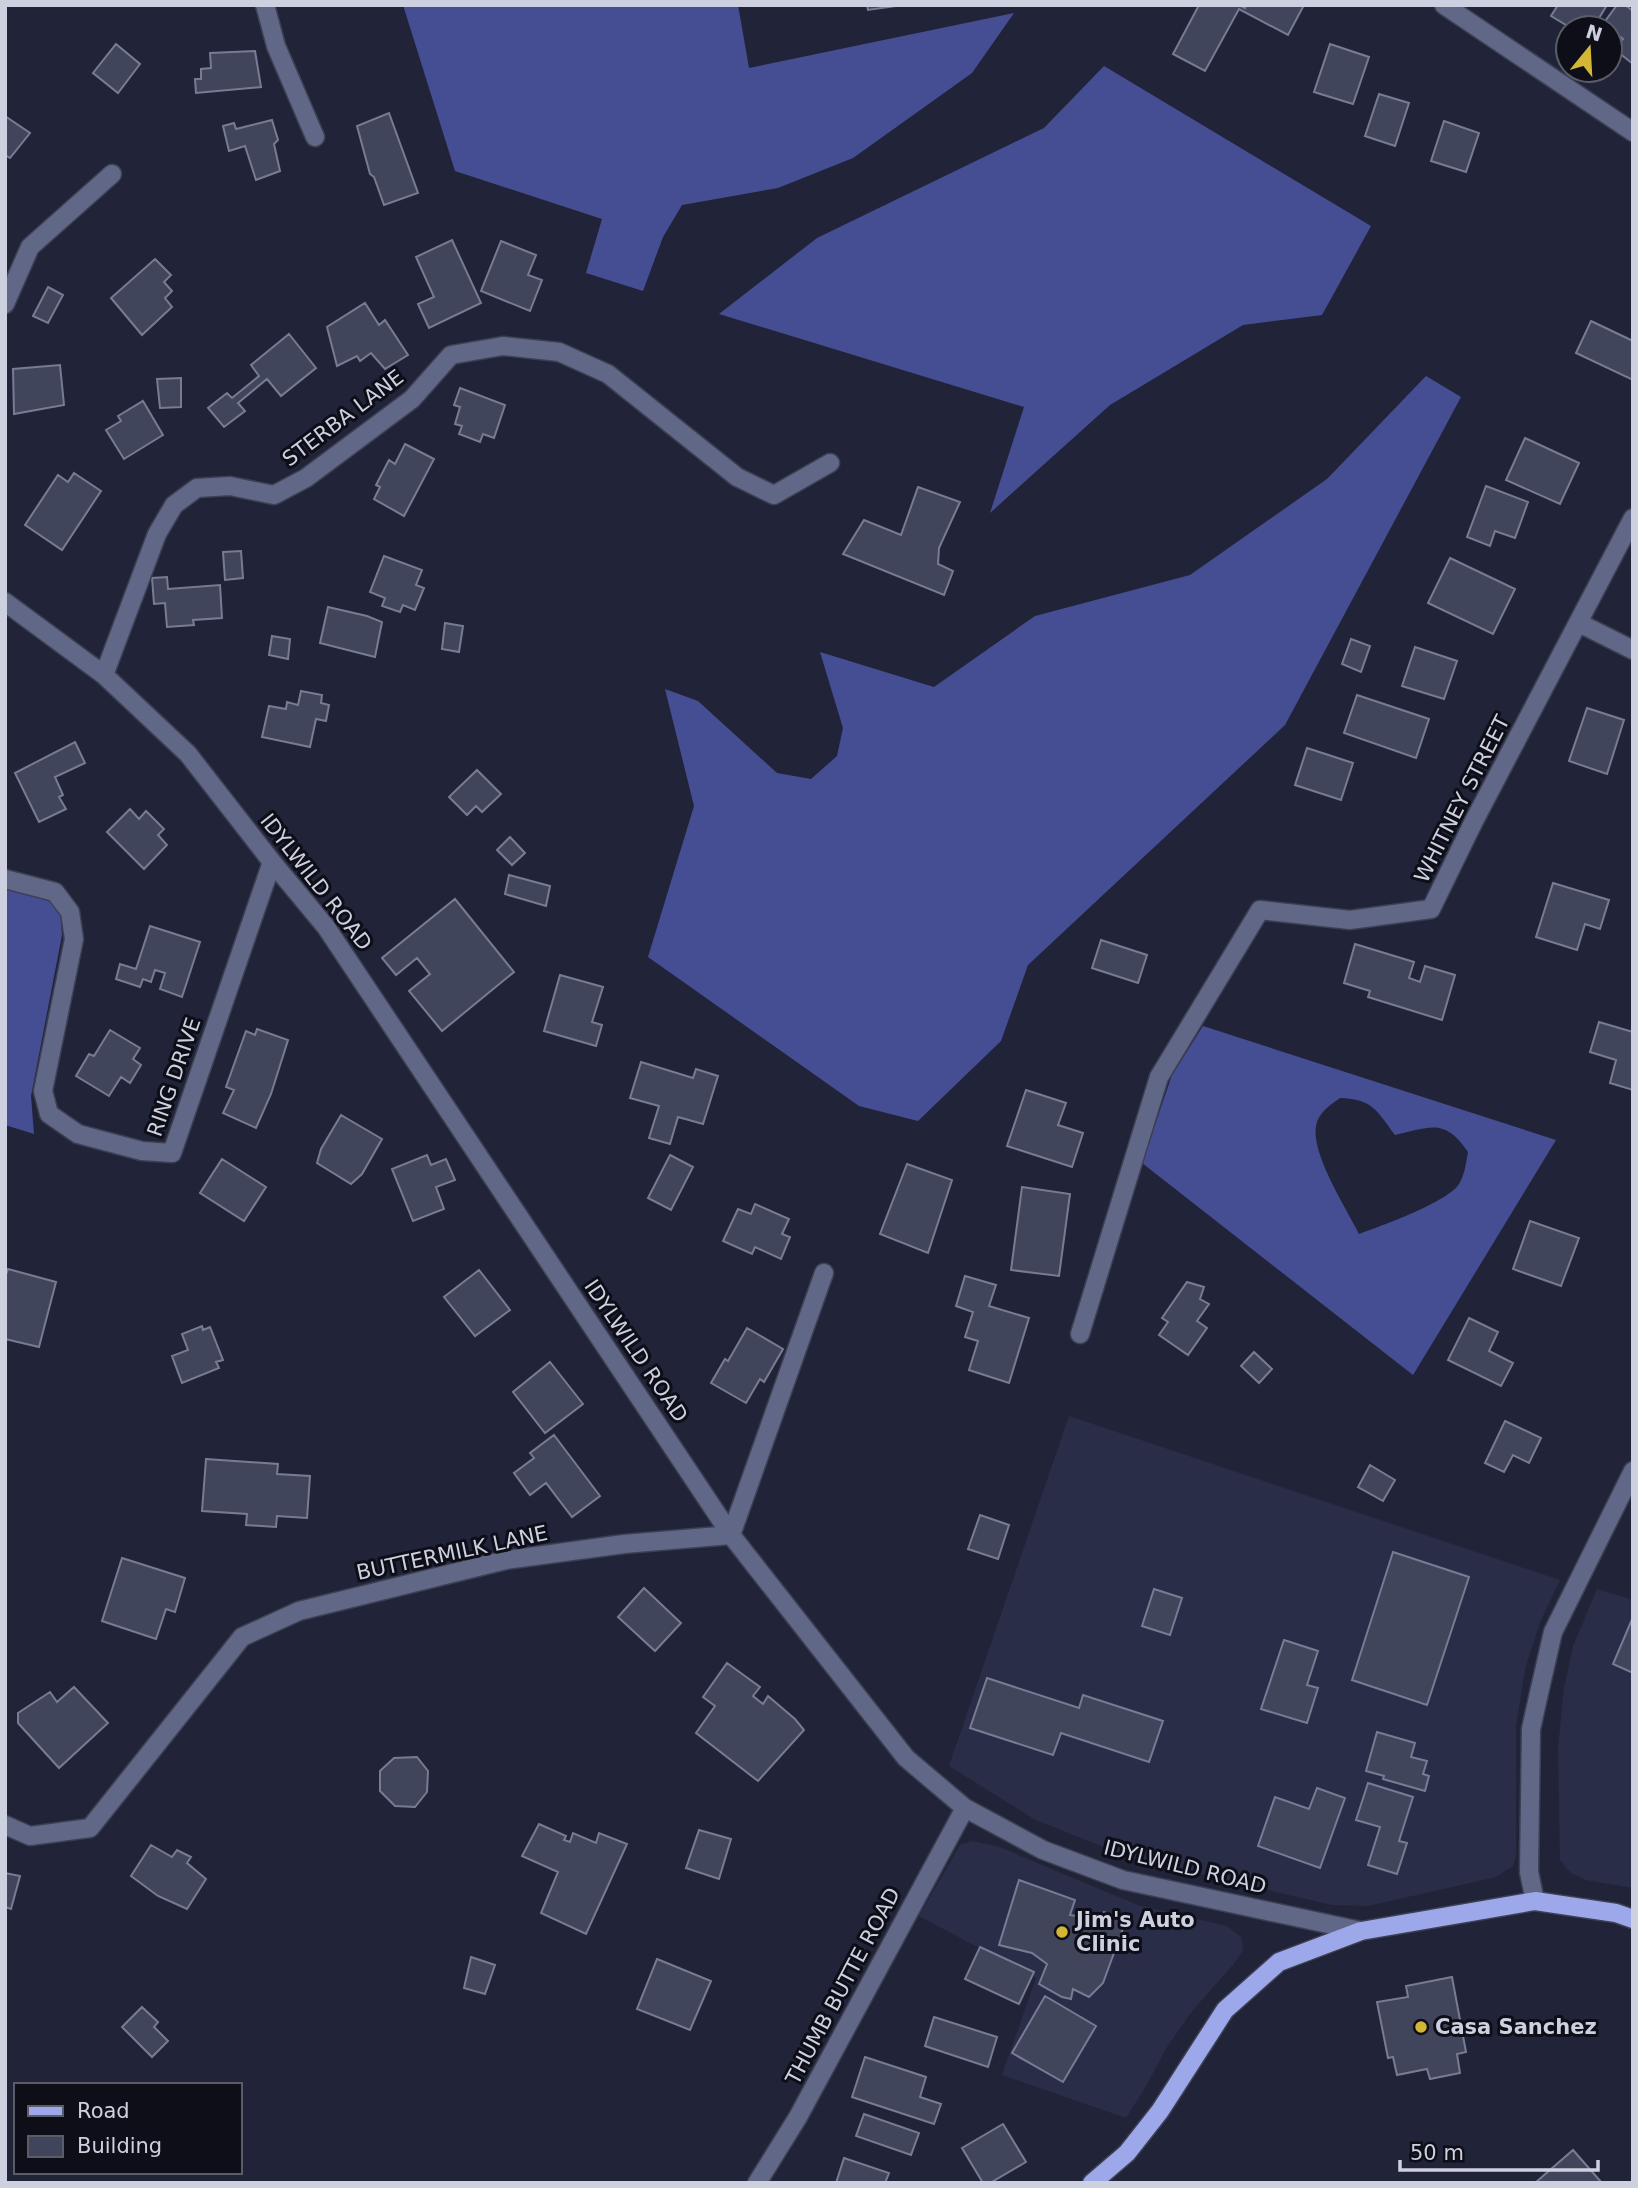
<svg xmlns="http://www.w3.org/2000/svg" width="1638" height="2188" font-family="'DejaVu Sans',sans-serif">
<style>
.built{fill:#292d47}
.forest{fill:#464e93;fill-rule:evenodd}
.building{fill:#41455b;stroke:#777c94;stroke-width:2}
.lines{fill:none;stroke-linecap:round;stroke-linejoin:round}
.minor-casing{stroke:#3d4053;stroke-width:21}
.major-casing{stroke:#3d4053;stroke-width:21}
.minor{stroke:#616787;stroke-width:18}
.major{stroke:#9ca8ea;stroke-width:18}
.poi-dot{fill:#d4b635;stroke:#0d0e17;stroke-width:2.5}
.labels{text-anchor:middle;stroke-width:6;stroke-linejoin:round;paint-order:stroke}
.street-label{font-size:21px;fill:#cdd0de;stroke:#0d0e17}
.poi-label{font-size:21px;font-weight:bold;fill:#cdd0de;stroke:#0d0e17;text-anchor:start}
</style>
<rect width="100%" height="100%" fill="#212438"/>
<path class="built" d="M1069 1416 1560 1580 1541 1620 1526 1665 1516 1726V1855L1513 1866 1496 1877 1368 1906 1332 1905 1128 1857 1034 1819 949 1766Z
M1597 1589 1633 1600V1888L1586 1880 1571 1873 1560 1860 1558 1748 1564 1689 1573 1646Z
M971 1841 997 1846 1138 1905 1227 1926 1241 1937 1243 1951 1232 1966 1193 2010 1167 2047 1146 2086 1126 2118 1002 2075 1036 1978 919 1916 960 1845Z"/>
<path class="forest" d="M403 5H738L749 68 1014 13 972 73 853 158 778 188 682 205 663 237 643 291 586 273 602 219 455 171Z
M1104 66 1371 226 1322 315 1243 325 1110 405 990 513 1024 407 719 314 817 238 1044 128Z
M1426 376 1461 397 1285 725 1028 965 1001 1041 918 1121 859 1106 648 957 694 806 665 689 698 701 777 773 811 779 837 756 843 728 820 652 934 687 1035 616 1190 575 1327 479Z
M5 887 46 897 60 910 62 935 31 1096 34 1134 5 1125Z
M1203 1026 1556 1140 1413 1375 1142 1163 1172 1075ZM1340 1098C1373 1099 1377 1111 1395 1135 1431 1127 1445 1118 1468 1152 1466 1163 1465 1174 1459 1184 1448 1202 1381 1226 1359 1234 1346 1208 1311 1154 1316 1126 1318 1113 1330 1105 1340 1098Z"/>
<path class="building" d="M867 5H903L868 10Z
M1199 5H1239L1245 8 1246 5H1304L1288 35 1239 9 1205 71 1173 54Z
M1558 5H1607L1593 28H1571L1551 16Z
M1617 5H1625L1633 11V64L1614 49 1623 39 1603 24Z
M116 44 140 64 118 93 93 73Z
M1330 44 1369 57 1353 104 1314 92Z
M255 51 261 87 196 93 195 79H201V69L211 68 210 53Z
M1379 94 1409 103 1395 146 1365 136Z
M389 113 418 193 384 205 374 177 370 174 357 126Z
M5 116 30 133 10 158 5 155Z
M272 120 278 140 274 144 280 171 256 180 245 146 229 151 223 126 234 123 236 129Z
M1444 121 1479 133 1466 172 1431 161Z
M452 240 481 303 429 328 418 304 434 297 416 257Z
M501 241 536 255 528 275 542 280 530 311 481 291Z
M155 259 171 275 164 282 172 291 165 298 172 307 142 335 111 298Z
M48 287 63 295 48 323 33 316Z
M365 303 379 325 385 320 408 355 385 369 371 353 360 361 357 356 337 366 327 327Z
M1591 321 1633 341V380L1576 353Z
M289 334 316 368 281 396 267 379 238 403 245 411 224 427 208 408 227 393 232 398 259 376 251 365Z
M60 365 64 405 14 414 13 369Z
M181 378V407L160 408 157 379Z
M460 388 505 405 494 438 483 434 480 442 459 434 462 426 455 424 460 407 454 405Z
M143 401 163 435 124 459 106 430 121 421 118 416Z
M1525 438 1579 463 1560 504 1506 480Z
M405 444 434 459 404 516 374 499 380 487 376 485 389 460 395 464Z
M74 473 101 491 62 550 25 525 58 475 68 482Z
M1486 486 1528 502 1515 538 1495 531 1490 546 1467 537Z
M918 487 960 502 939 548 938 564 953 571 944 595 843 554 864 520 901 535Z
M241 551 243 578 225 580 223 552Z
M384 556 422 570 416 585 424 588 415 610 403 605 400 612 382 606 385 598 370 592Z
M1450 558 1515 589 1493 634 1428 603Z
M167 577 168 589 220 585 222 618 193 620 194 625 167 627 165 603 154 604 152 578Z
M328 607 367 616 382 622 375 657 320 643Z
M445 623 463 626 459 652 442 649Z
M272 636 290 639 288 659 269 655Z
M1351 639 1370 646 1361 672 1342 664Z
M1415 647 1457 661 1444 699 1402 686Z
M301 691 322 695 321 703 329 705 326 721 316 719 310 747 262 737 269 706 286 709 287 702 298 705Z
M1357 695 1429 719 1416 758 1344 733Z
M1587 708 1624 720 1607 774 1569 761Z
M75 742 85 763 55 777 63 795 59 797 66 809 39 822 15 773Z
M1307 748 1353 763 1341 800 1295 785Z
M477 770 501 794 482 812 476 806 467 815 449 797Z
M130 809 139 819 146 811 164 829 158 835 167 845 144 869 107 832Z
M510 837 525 853 512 865 497 850Z
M509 875 550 886 546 906 505 894Z
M1553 883 1609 900 1600 929 1585 924 1577 950 1536 937Z
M455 899 514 972 442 1031 409 991 430 974 417 958 396 975 382 958Z
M150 926 200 942 182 997 160 989 165 973 155 970 151 982 143 979 140 987 116 979 120 964 136 969Z
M1101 940 1147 955 1138 983 1092 968Z
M1355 944 1414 962 1409 978 1420 982 1425 966 1455 975 1442 1020 1368 997 1370 991 1344 983Z
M560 975 603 987 592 1022 602 1025 596 1046 544 1031Z
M1599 1022 1633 1032V1090L1610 1083 1616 1060 1590 1052Z
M257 1029 288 1040 271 1094 256 1128 223 1113 234 1090 226 1087 246 1031 255 1035Z
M110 1030 140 1048 133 1059 141 1065 130 1083 121 1077 109 1096 76 1076 89 1054 94 1056Z
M641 1062 693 1078 696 1069 718 1076 703 1124 678 1117 670 1144 649 1138 659 1106 630 1098Z
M1026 1090 1066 1103 1058 1125 1083 1133 1072 1167 1007 1146Z
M341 1115 382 1139 362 1174 351 1184 317 1163 321 1149Z
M427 1155 431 1165 446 1159 455 1180 436 1187 444 1209 413 1221 392 1169Z
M670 1155 693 1167 671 1210 648 1198Z
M222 1159 266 1187 244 1221 200 1193Z
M907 1164 952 1180 928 1253 880 1234Z
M1022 1187 1070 1194 1059 1276 1011 1270Z
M755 1204 789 1219 782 1234 790 1237 781 1259 755 1247 752 1254 723 1241 738 1209 751 1214Z
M1530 1221 1579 1238 1561 1286 1513 1269Z
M8 1269 56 1282 39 1347 5 1339V1277Z
M479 1270 510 1310 475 1336 444 1297Z
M965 1276 996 1285 989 1306 1029 1318 1009 1383 969 1370 978 1341 965 1337 973 1312 956 1306Z
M1187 1282 1204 1287 1200 1299 1209 1304 1197 1321 1207 1328 1188 1355 1159 1335 1168 1322 1162 1318Z
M1469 1318 1498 1332 1489 1351 1513 1363 1501 1386 1448 1360Z
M202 1326 203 1330 210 1327 223 1360 216 1362 219 1368 182 1383 172 1356 188 1350 182 1334Z
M747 1328 783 1349 764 1382 760 1379 746 1403 711 1383 725 1359 728 1361Z
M1254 1352 1272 1369 1259 1383 1241 1366Z
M550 1362 583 1404 545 1433 513 1392Z
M1505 1421 1541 1438 1529 1463 1513 1455 1504 1472 1485 1463Z
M554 1435 600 1496 572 1517 546 1483 530 1495 514 1473 534 1458 530 1453Z
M206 1459 278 1464 277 1474 310 1476 307 1518 277 1516 276 1527 246 1525 247 1514 202 1511Z
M1370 1465 1395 1480 1383 1501 1358 1487Z
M980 1515 1009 1525 998 1559 968 1549Z
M1393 1552 1469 1577 1427 1705 1352 1680Z
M122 1558 185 1578 175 1612 166 1609 156 1639 102 1621Z
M644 1588 681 1623 655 1651 618 1617Z
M1154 1589 1182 1598 1170 1635 1142 1626Z
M1633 1617V1673L1613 1664Z
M1284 1640 1318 1651 1307 1685 1318 1688 1307 1723 1261 1709Z
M727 1663 760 1687 753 1696 763 1704 768 1696 795 1719 804 1730 758 1781 696 1733 715 1706 703 1697Z
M987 1678 1079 1708 1083 1695 1163 1721 1149 1762 1061 1733 1053 1755 970 1728Z
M74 1687 108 1723 59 1768 18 1723V1713L50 1692 57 1702Z
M1377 1732 1415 1743 1411 1757 1427 1761 1423 1774 1429 1776 1425 1791 1383 1779 1384 1776 1366 1771Z
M417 1757 428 1771 427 1792 415 1807 395 1806 380 1791V1771L394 1758Z
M1368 1783 1413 1797 1399 1841 1407 1843 1397 1874 1368 1865 1380 1827 1356 1820Z
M1317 1788 1345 1798 1320 1868 1258 1846 1275 1797 1309 1809Z
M539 1824 566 1836 564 1840 570 1842 573 1833 596 1843 599 1833 627 1844 586 1934 541 1913 558 1872 522 1856Z
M699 1830 731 1839 719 1879 686 1868Z
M151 1845 172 1857 177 1850 191 1857 187 1863 206 1879 187 1909 158 1896 131 1876Z
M5 1873 20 1876 11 1909 5 1907Z
M1019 1880 1075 1900 1070 1915 1102 1920 1104 1912 1126 1920 1103 1983 1089 1997 1073 1989 1071 1999 1062 1997 1039 1984 1047 1964 1032 1953 999 1945Z
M980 1947 1034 1972 1019 2004 965 1979Z
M471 1957 495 1965 485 1994 464 1988Z
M657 1959 711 1981 690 2030 637 2009Z
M1452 1977 1466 2052 1457 2054 1460 2073 1430 2079 1427 2069 1397 2075 1393 2057 1388 2058 1377 2002 1408 1997 1406 1986Z
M1045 1996 1096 2026 1063 2082 1012 2053Z
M142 2007 158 2022 154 2027 168 2041 152 2057 122 2027Z
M934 2017 997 2037 988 2067 925 2046Z
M865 2057 926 2077 920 2097 941 2104 934 2124 852 2097Z
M864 2114 919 2133 911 2155 856 2136Z
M1003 2124 1026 2162 990 2183H983L962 2148Z
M1573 2150 1602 2183H1535Z
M844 2158 889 2173 885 2183H836Z"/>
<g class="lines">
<defs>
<path id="minor" d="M265 5 276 46 315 137
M1444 5 1633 132
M5 304 30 247 112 174
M5 602 104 675 188 754 272 862 326 927 731 1535 906 1758 965 1808 1043 1850 1123 1880 1361 1931
M1579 623 1633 650
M104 675 157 534 174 505 197 488 230 486 274 495 306 478 412 399 451 355 503 346 559 352 608 374 737 477 774 495 830 463
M5 879 55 892 70 912 74 939 43 1091 49 1114 78 1134 142 1151 172 1153 272 862
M1080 1334 1159 1077 1260 910 1350 920 1431 909 1474 821 1633 518
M5 1825 30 1836 90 1828 242 1637 299 1611 506 1560 624 1544 731 1535 824 1273
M1535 1901 1529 1872 1531 1729 1539 1693 1553 1632 1633 1471
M757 2183 798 2117 965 1808"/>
<path id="major" d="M1092 2183 1127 2153 1160 2111 1225 2010 1279 1962 1361 1931 1535 1901 1616 1913 1633 1919"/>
</defs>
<use href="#minor" class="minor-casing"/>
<use href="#major" class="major-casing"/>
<use href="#minor" class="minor"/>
<use href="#major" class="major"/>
</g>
<g class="poi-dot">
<circle cx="1062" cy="1932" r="7"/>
<circle cx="1421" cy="2027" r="7"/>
</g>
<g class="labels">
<g class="street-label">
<text transform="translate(343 418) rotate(-37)" y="7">STERBA LANE</text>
<text transform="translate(1462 799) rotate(-63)" y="7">WHITNEY STREET</text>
<text transform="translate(316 882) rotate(52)" y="7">IDYLWILD ROAD</text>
<text transform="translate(174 1077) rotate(-71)" y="7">RING DRIVE</text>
<text transform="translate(636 1351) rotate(56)" y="7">IDYLWILD ROAD</text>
<text transform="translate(452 1553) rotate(-12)" y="7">BUTTERMILK LANE</text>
<text transform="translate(1185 1867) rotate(14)" y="7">IDYLWILD ROAD</text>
<text transform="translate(843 1986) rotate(-62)" y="7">THUMB BUTTE ROAD</text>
</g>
<g class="poi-label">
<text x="1076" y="1927">Jim's Auto<tspan x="1076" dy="24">Clinic</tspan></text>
<text x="1435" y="2034">Casa Sanchez</text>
</g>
</g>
<rect width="1638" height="2188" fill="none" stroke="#cdd0de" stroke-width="14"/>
<rect x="14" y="2083" width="228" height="91" fill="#0d0e17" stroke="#5a5c67" stroke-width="2"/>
<rect x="28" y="2106" width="35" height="10" fill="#9ca8ea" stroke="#5a5c67" stroke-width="2"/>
<text x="77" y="2118" font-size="21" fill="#cdd0de">Road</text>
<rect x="28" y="2136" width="35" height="21" fill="#41455b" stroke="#5a5c67" stroke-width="2"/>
<text x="77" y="2153" font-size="21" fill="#cdd0de">Building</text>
<g transform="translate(1589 49) rotate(18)"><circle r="33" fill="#0d0e17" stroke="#5a5c67" stroke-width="2"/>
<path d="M0-5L12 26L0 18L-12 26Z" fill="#d4b635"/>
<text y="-10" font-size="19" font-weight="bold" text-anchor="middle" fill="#cdd0de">N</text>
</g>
<path d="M1400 2160v10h198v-10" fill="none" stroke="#cdd0de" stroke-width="3.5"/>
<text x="1410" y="2160" font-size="21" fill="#cdd0de" stroke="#0d0e17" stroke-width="5" paint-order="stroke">50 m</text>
</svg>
